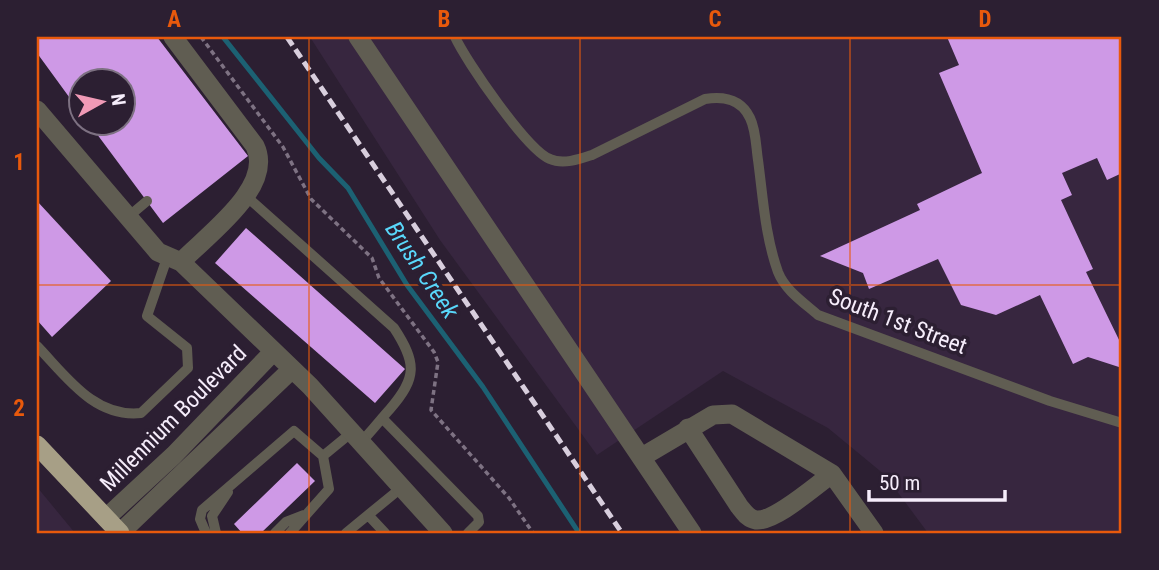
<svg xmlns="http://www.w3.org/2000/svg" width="1159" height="570" font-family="'Roboto Condensed',sans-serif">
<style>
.built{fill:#37263f}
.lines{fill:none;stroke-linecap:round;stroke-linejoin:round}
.stream{stroke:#1c6173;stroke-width:5}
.building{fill:#ce99e6}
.path{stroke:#7e7283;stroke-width:3.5;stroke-dasharray:5 3.5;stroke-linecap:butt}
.service{stroke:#605d52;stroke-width:10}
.minor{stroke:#605d52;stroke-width:19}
.trunk{stroke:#a79f86;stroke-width:19}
.rail{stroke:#d8cedd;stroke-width:5;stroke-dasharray:10 5;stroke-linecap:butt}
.grid{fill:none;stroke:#e8590c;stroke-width:2;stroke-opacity:0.55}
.labels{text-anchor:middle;stroke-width:7;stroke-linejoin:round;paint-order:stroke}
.street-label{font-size:23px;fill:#f6edfb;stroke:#2c1f32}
.water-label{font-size:24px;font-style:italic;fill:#59d7fa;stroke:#2c1f32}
.neatline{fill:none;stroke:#e8590c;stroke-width:2.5}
.grid-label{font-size:23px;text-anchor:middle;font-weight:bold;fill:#e8590c}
</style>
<rect width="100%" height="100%" fill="#2c1f32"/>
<path class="built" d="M310 37H1122V533H928L885 475 828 428 723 371 597 455 440 240Z
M37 487 75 533H37Z"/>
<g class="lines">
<path class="stream" d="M223 37 319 158 348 188 407 285 483 387 579 533"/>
</g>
<path class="building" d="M37 37H157L248 156 163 223 88 122H122V80H80V112L37 53Z
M947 37H1118L1122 46V179L1120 174 1107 180 1097 158 1062 173 1072 195 1061 200 1093 269 1086 272 1122 346V368L1088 357 1073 364 1040 295 996 315 961 305 938 259 869 289 863 273 820 256 920 210 917 204 982 173 939 73 959 65Z
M37 201 111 281 52 337 37 320Z
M246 228 405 369 375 403 215 263Z
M297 463 315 481 261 533H242L234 524Z"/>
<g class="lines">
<path class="path" d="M201 37 283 147 311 199 372 258 379 278 434 352 438 362 431 410 509 498 533 533"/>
<path class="service" d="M455 37C466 61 527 150 550 159 563 165 580 159 592 155L705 99C724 96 741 99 750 118 756 130 756 147 758 160 763 197 765 236 778 272 785 290 803 302 818 315L1050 401 1122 423
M246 196 394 328C417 363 417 378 390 409 380 420 371 432 361 442
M128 217 147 201
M37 346C66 376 94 418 141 413L188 368 187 348 147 316 167 258
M382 418 478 516 479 522 468 533
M323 456 351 433
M370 517 385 533
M206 533 200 519 202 510 294 431 323 456 329 489 290 533
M216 533 212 516 228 492
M275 533 286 522 304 515
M346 533 401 488"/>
<path class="minor" d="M173 37 255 146C275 187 207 235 181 262
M358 37 692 533
M37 110 158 252 181 262 310 386 443 533
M688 428 739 506C744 512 748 519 756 520 775 522 816 485 832 474
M642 457 713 415 732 414 832 474 874 533
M106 518 174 455 273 352
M120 533 291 370"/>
<path class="trunk" d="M37 445 120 533"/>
<path class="rail" d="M287 37 622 533"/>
</g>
<path class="grid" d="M309 37V533M580 37V533M850 37V533M37 285H1122"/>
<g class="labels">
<g class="street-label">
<text transform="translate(898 321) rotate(21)" y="8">South 1st Street</text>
<text transform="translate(173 418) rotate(-45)" y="8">Millennium Boulevard</text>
</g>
<g class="water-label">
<text transform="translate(422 270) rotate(56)" y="8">Brush Creek</text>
</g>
</g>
<rect width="1159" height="570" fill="none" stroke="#2c1f32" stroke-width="77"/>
<g transform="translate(102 102) rotate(82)"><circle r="33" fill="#2c1f32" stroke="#7d7182" stroke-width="2"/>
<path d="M0-5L12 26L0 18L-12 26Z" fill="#f09ab6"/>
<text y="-10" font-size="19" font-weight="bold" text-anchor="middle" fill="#f6edfb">N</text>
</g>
<path d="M869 490v10h136v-10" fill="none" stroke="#f6edfb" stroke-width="3.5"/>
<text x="879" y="490" font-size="21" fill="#f6edfb" stroke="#2c1f32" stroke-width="5" paint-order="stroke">50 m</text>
<rect x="38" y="38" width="1082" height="494" class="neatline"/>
<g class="grid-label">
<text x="174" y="27">A</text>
<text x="444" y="27">B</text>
<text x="715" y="27">C</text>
<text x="985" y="27">D</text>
<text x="19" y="170">1</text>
<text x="19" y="416">2</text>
</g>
</svg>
